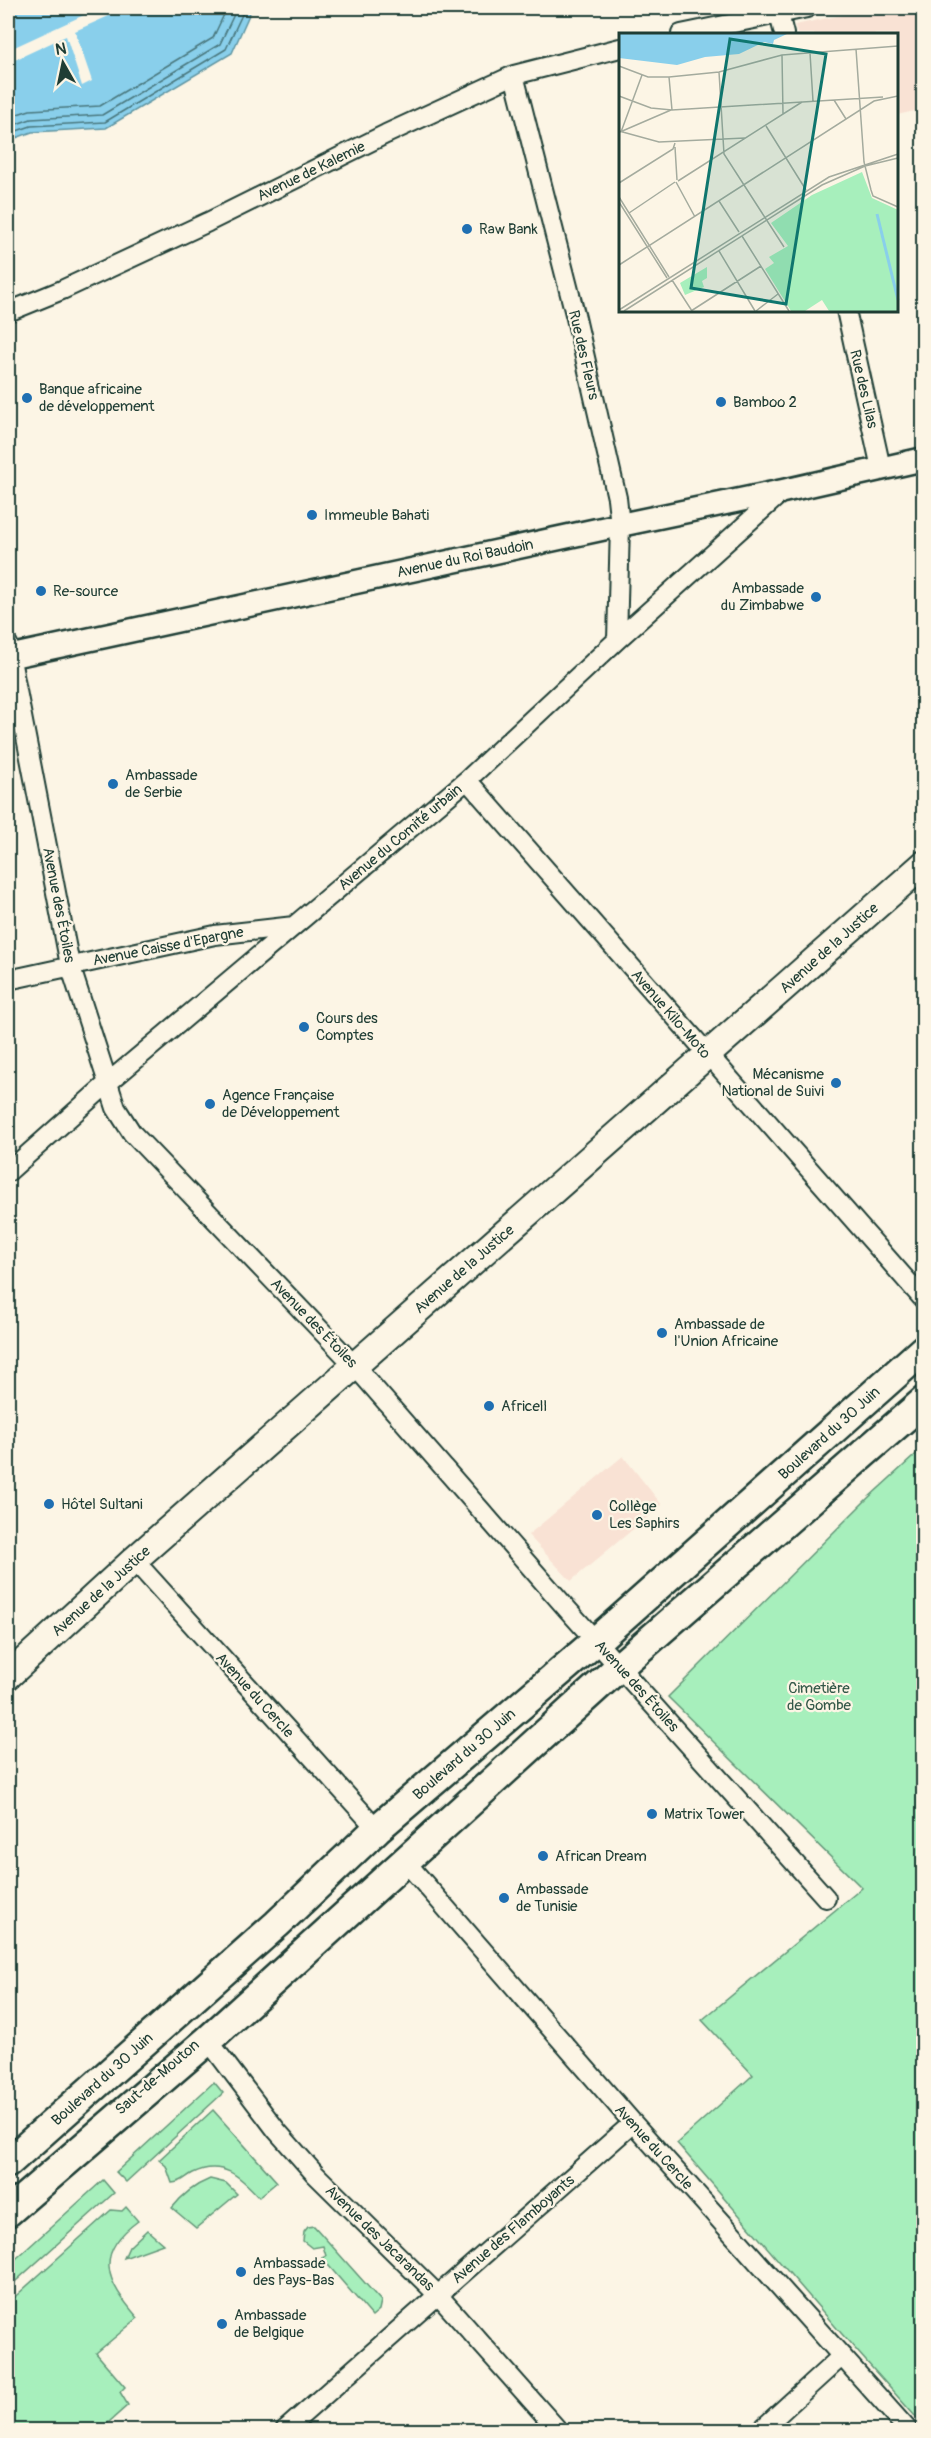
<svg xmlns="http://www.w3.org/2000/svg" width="931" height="2438" font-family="Pangolin,sans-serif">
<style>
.built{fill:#f9e2d4}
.green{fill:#a7efbc;stroke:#639678;stroke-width:1.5}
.water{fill:#89cfeb;stroke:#5f95a2;stroke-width:1.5}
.pier{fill:#fcf5e5}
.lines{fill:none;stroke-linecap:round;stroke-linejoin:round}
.shore{stroke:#49777d;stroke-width:1.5}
.minor-casing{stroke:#1f3d34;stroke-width:22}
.tertiary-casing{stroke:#1f3d34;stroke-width:27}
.secondary-casing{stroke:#1f3d34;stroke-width:30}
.primary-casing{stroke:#1f3d34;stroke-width:33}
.minor{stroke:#fcf5e5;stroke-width:18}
.tertiary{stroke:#fcf5e5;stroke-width:22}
.secondary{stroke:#fcf5e5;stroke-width:26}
.primary{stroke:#fcf5e5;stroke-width:28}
.poi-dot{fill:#1f6fb2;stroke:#fcf5e5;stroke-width:2}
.labels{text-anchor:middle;stroke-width:4.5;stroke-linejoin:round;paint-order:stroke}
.street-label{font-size:15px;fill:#1f3d34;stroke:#fcf5e5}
.poi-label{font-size:15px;fill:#1f3d34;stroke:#fcf5e5;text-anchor:start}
.park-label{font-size:15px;fill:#335848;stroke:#fcf5e5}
.inset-river{fill:none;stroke:#89cfeb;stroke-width:3}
.inset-road{fill:none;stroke:#a4ab9e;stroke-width:1.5}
.view{fill:#0f766e;fill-opacity:0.15;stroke:#0f766e;stroke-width:3}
.inset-edge{fill:none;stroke:#1f3d34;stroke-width:3}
</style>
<rect width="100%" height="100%" fill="#fcf5e5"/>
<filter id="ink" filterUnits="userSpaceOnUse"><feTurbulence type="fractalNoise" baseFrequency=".0167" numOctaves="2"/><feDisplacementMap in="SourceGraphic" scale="12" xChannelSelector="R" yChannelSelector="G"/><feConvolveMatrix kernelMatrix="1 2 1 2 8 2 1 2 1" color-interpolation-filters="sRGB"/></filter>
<g filter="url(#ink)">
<path class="built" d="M875 8H923V109L897 115 896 34H797L795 25Z
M623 1456 662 1505 571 1581 528 1535Z"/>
<path class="green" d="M923 1448V2425L841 2333 677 2143 753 2075 702 2020 862 1888 668 1697 868 1498Z
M214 2082 223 2093 126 2182 116 2172Z
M213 2110 277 2182 259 2197C240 2176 222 2159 193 2173 185 2177 182 2183 172 2183L166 2166 159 2160Z
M210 2179 226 2183 237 2194 196 2228 172 2208C182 2195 195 2185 210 2179Z
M103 2180 114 2193 8 2288V2266Z
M126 2207 138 2221C93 2254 106 2281 138 2318L96 2353 125 2387 120 2392 128 2405 100 2430H8V2303L111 2210 122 2211Z
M314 2226 381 2301 379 2310 372 2316 322 2258 326 2256 323 2246 312 2248 303 2241 304 2232 308 2227Z
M147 2230 163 2244 124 2258 129 2247Z"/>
<path class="water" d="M8 8H252L232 53 106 128 32 132 8 141Z"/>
<path class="pier" d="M99 8H127L75 31 92 81 82 86 66 36 8 63V50Z"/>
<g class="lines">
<path class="shore" d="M8 117 30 110 100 106 213 38 227 8
M8 127 31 119 102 115 220 44 237 8
M8 134 31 126 105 122 226 49 245 8"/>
<defs>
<path id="minor" d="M779 14 784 34
M681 34 807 8
M514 75 576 318 617 498 620 525 617 640
M846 310 881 468
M8 312 62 290 208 222 386 134 514 75 620 48
M8 644 70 965 116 1108 132 1133 354 1365 568 1610 826 1898
M467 780 924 1300
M8 980 215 935 294 926
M8 1172 109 1082 467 780 617 640 783 491
M134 1560 377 1829
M404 1860 633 2123 908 2430
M208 2040 277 2131 315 2174 438 2295 558 2430
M285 2430 633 2123
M761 2430 842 2356"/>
<path id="tertiary" d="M8 657 620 525 783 491 924 459"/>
<path id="secondary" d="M8 1676 134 1560 924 864"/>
<path id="primary" d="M8 2163 277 1924 377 1829 596 1641 924 1349
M8 2212 208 2040 620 1666 924 1401"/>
</defs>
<use href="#minor" class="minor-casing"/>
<use href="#tertiary" class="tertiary-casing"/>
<use href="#secondary" class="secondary-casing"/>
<use href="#primary" class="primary-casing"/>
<use href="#minor" class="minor"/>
<use href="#tertiary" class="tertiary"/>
<use href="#secondary" class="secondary"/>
<use href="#primary" class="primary"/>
</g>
</g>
<g class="poi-dot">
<circle cx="467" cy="229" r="6"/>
<circle cx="27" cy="398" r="6"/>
<circle cx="721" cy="402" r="6"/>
<circle cx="312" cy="515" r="6"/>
<circle cx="41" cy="591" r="6"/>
<circle cx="816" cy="597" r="6"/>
<circle cx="113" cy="784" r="6"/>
<circle cx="304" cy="1027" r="6"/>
<circle cx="836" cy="1083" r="6"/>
<circle cx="210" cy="1104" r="6"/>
<circle cx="662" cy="1333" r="6"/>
<circle cx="489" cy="1406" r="6"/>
<circle cx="49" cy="1504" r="6"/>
<circle cx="597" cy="1515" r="6"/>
<circle cx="652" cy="1814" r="6"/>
<circle cx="543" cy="1856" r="6"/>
<circle cx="504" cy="1898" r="6"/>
<circle cx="241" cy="2272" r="6"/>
<circle cx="222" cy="2324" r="6"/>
</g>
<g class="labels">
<g class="street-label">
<text transform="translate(311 171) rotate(-26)" y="5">Avenue de Kalemie</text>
<text transform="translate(584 355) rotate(77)" y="5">Rue des Fleurs</text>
<text transform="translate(864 389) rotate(77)" y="5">Rue des Lilas</text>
<text transform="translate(465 558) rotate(-12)" y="5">Avenue du Roi Baudoin</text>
<text transform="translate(400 837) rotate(-40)" y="5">Avenue du Comité urbain</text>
<text transform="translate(59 905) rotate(79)" y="5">Avenue des Étoiles</text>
<text transform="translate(168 946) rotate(-11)" y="5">Avenue Caisse d'Epargne</text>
<text transform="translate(829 948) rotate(-42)" y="5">Avenue de la Justice</text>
<text transform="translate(671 1014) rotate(49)" y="5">Avenue Kilo-Moto</text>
<text transform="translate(464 1269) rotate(-41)" y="5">Avenue de la Justice</text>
<text transform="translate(314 1323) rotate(46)" y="5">Avenue des Étoiles</text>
<text transform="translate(829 1433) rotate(-42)" y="5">Boulevard du 30 Juin</text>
<text transform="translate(101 1591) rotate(-42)" y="5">Avenue de la Justice</text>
<text transform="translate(637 1686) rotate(48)" y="5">Avenue des Étoiles</text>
<text transform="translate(255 1695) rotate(48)" y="5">Avenue du Cercle</text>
<text transform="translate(464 1754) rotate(-41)" y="5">Boulevard du 30 Juin</text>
<text transform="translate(157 2077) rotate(-41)" y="5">Saut-de-Mouton</text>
<text transform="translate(102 2079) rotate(-42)" y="5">Boulevard du 30 Juin</text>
<text transform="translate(654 2147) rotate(48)" y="5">Avenue du Cercle</text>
<text transform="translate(513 2229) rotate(-41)" y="5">Avenue des Flamboyants</text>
<text transform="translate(380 2238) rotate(44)" y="5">Avenue des Jacarandas</text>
</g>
<g class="poi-label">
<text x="479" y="234">Raw Bank</text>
<text x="39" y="394">Banque africaine<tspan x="39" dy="17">de développement</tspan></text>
<text x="733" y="407">Bamboo 2</text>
<text x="324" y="520">Immeuble Bahati</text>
<text x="804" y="593" text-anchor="end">Ambassade<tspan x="804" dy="17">du Zimbabwe</tspan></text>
<text x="53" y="596">Re-source</text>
<text x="125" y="780">Ambassade<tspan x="125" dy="17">de Serbie</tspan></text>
<text x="316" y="1023">Cours des<tspan x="316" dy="17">Comptes</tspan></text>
<text x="824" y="1079" text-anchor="end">Mécanisme<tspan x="824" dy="17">National de Suivi</tspan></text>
<text x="222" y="1100">Agence Française<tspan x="222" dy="17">de Développement</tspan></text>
<text x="674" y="1329">Ambassade de<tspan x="674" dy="17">l'Union Africaine</tspan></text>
<text x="501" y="1411">Africell</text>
<text x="61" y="1509">Hôtel Sultani</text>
<text x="609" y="1511">Collège<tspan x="609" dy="17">Les Saphirs</tspan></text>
<text x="664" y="1819">Matrix Tower</text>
<text x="555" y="1861">African Dream</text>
<text x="516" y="1894">Ambassade<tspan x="516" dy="17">de Tunisie</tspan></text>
<text x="253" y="2268">Ambassade<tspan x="253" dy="17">des Pays-Bas</tspan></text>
<text x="234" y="2320">Ambassade<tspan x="234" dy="17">de Belgique</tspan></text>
</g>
<g class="park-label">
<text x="819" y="1693">Cimetière<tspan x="819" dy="17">de Gombe</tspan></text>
</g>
</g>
<g transform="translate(619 33)">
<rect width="279" height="279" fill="#fcf5e5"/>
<path d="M243 139 253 165 279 177V278H210L203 267 186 278H172L146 236 155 230 150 224 169 213 152 190 193 162ZM88 234V245L83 248 85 254 66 262 61 250Z" fill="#a7efbc"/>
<path d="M0 1H168L155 7 154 11 145 9 120 21 86 24 58 32 0 25Z" fill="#89cfeb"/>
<path class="inset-river" d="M258 181 279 267"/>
<path class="inset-road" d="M237 16 245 129 252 157 254 163 279 174M191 20 194 68M163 22 164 81M0 33 29 44H50L100 39 163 22 279 13M100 39 105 121 165 214M50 44 53 77M0 63 32 75 53 77 264 64M215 67 227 86M147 93 187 157M0 98 40 109 126 105M1 99 52 77M2 99 23 42M56 114 58 147M59 148 183 69M57 149 76 184M0 150 54 116 56 110M0 164 50 244M100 168 120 199M0 169 48 245M10 180 56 149M123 203 170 278M100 218 136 278M0 232 255 68 279 63M53 247 73 278M0 277 210 144 279 121M5 278 203 152 246 133 279 125M72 278 142 233M137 278 159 261"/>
<path class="view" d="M111 6 207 21 167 271 72 255Z"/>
<rect width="279" height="279" class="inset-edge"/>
</g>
<rect width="931" height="2438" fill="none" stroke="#fcf5e5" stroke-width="30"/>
<rect x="15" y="15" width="901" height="2408" fill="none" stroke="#1f3d34" stroke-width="2" filter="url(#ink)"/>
<g transform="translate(63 63) rotate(351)" stroke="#fcf5e5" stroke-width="4.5" paint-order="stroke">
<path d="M0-4.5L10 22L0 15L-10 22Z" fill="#1f3d34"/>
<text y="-9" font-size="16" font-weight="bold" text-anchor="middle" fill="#1f3d34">N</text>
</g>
</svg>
